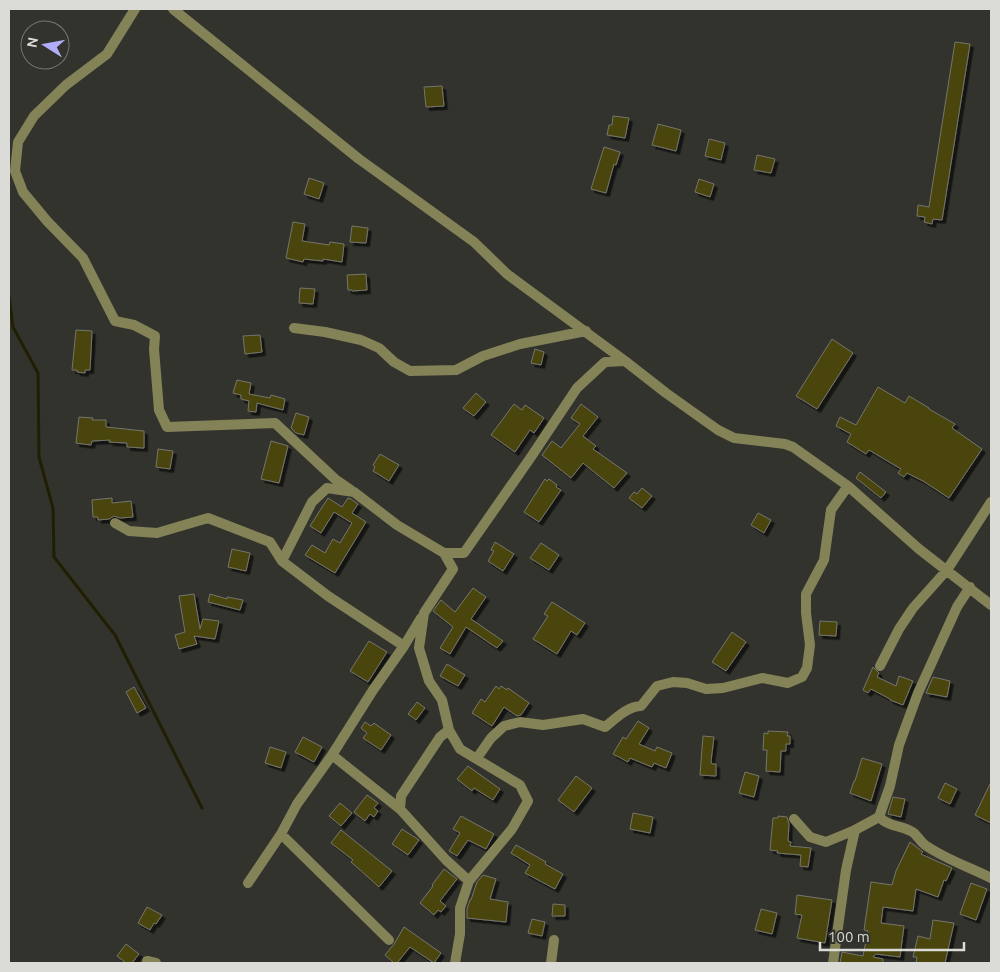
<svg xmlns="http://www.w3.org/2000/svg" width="1000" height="972" font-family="Ubuntu,sans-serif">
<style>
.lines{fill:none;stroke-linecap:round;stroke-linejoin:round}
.stream{stroke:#201f03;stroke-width:3}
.building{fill:#484509;stroke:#75756f;filter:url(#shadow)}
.street{stroke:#848357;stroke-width:10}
</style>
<defs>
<filter id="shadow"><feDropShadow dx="3.5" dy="3.5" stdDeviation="0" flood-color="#0009"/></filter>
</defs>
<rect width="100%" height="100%" fill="#33332e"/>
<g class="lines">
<path class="stream" d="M9 296 13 327 38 373 39 457 53 508 54 557 115 635 202 808"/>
</g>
<path class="building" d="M955 42 970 44 942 220 933 219 932 224 924 222 925 217 917 216 918 205 929 207Z
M442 86 444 106 426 107 424 87Z
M613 116 629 118 625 138 607 135 609 125H612Z
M658 124 681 130 676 151 652 145Z
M709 139 725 143 721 160 705 156Z
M604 147 620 152 616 165 614 164 606 193 591 189Z
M757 155 775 159 771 173 754 170Z
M309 178 324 183 319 199 304 194Z
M699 179 714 184 710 197 695 192Z
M293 222 305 224 302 241 329 245 330 242 344 244 342 262 323 259V261L304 259 303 262 286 258Z
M352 226 368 228 366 243 350 242Z
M366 274 367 290 352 291V290H348L347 275Z
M300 288 315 289 313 304 299 303Z
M76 330 92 331 90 370H85V373L77 372V370H72Z
M260 335 262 352 245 354 243 336Z
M832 339 853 353 817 409 796 396Z
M535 349 544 352 541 365 531 363Z
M237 380 251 383 249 394 270 398 271 395 285 399 283 410 257 403 256 412 248 411 249 401 241 399V395L233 393Z
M878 387 905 403 909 396 929 408V409L955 424 952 428 982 449 949 498 923 481 907 473 904 477 898 473 901 469 869 450 866 454 847 442 851 434 836 426 840 417 856 425Z
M476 393 486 402 474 416 463 408Z
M514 404 522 410 525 405 544 418 534 433 530 430 515 452 491 435Z
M581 404 598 417 583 436 596 446 593 449 627 473 614 488 583 463 571 478 542 455 552 441 561 448 580 424 571 418Z
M296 413 309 417 304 435 296 433 291 428Z
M79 417 93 418 92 420H106V427L144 431V448L127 447V443L109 442 110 440 92 441 91 445 76 443Z
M271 441 288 446 279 483 261 479Z
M158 449 173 451 170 469 156 467Z
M380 454 399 465 389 481 373 471 375 467 373 465Z
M860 472 886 492 881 498 856 478Z
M545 479 547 481 549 479 557 485 556 487 561 490 539 522 524 512Z
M642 488 652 496 642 508 629 498 634 492 637 494Z
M112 498V503L131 501 133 517 120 518 114 516 109 519 98 520V517H93L92 500Z
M328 498 342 507 348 498 351 499 358 504 352 513 366 522 335 573 305 555 312 545 325 553 333 539 340 543 352 523 334 512 321 533 310 526Z
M758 513 771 520 764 533 751 525Z
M495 542 514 554 503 571 488 561 494 551 491 550Z
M541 543 559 555 549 570 530 558Z
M232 549 250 553 246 571 228 567Z
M473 588 486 597 471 619 503 641 497 648 466 627 450 654 440 648 453 627 433 611 441 600 455 612Z
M194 594 200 629 203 619 219 621 215 639 194 636 197 644 179 649 175 635 185 632 179 596Z
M210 594 227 599V597L243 600 240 610 208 602Z
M552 602 585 623 577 635 571 631 557 654 533 639 548 616 544 614Z
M820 621 837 622 836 636 819 635Z
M732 632 746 642 726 671 712 662Z
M369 641 387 652 368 682 350 671Z
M447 664 465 675 458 686 440 676Z
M873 667 879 673 877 677 896 686 899 676 913 681 903 705 890 700V699L871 689 868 693 863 690Z
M933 677 950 681 947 697 926 693Z
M496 686 499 689 501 686 507 690 508 688 529 703 521 715 517 716 504 707 492 726 472 713 481 699 485 702Z
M134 687 146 708 137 713 126 692Z
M417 702 425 708 416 720 408 714Z
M638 721 649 728 639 744 655 751 657 747 672 753 666 768 654 763 652 767 630 758 628 762 613 754 623 737 626 739Z
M365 722 371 726 374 723 391 735 381 750 363 738 367 733 361 728Z
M768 731 788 732 787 736H790V744H786V751H781L780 772 766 771 767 750H763L764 733 768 734Z
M703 736 714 737 711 761 712 764H716V776L700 775Z
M303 737 322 747 314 762 295 752Z
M270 747 286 752 281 768 265 763Z
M862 758 882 764 871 801 850 793 854 781H855Z
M468 766 500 789 493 800 474 788 472 791 457 779Z
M745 772 759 776 754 797 739 793Z
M576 776 592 788 574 812 558 800Z
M991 782V823L975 815Z
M945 783 957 789 950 804 938 798Z
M367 795 378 803 374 808 378 811 374 817 370 814 365 821 354 812Z
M893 797 905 799 901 817 888 814Z
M340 803 352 813 341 826 329 816Z
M633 813 653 817 650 833 630 829Z
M461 816 494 834 486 849 468 840 457 856 449 851 460 833 453 829Z
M778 816 787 817 789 824 788 841 791 842 790 846 811 848 808 867 800 866 801 855 777 853 778 851 770 850 773 818H778Z
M402 829 419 840 408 855 392 844Z
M341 830 392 871 379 887 351 862 353 860 331 843Z
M910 842 923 852 921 854 952 868 946 881 944 880 938 897 916 889 913 911 883 907 881 923 904 926 900 957 876 954 873 957 883 959V963H840L842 952 863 956 868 931 864 930 871 882 892 885 896 871Z
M516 845 546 862 545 864 563 874 555 889 525 873 530 865 511 853Z
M444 869 457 879 440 901 446 906 441 912 438 910 434 915 420 903 433 886 432 885Z
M483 875 496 879 490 899 508 902 506 922 467 918V909L470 900H471L477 882Z
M971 883 987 889 976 920 960 914Z
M797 895 832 900 825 943 797 938 802 915 795 914Z
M553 904 565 905V916H552Z
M147 907 162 915 156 924 154 923 150 930 138 923Z
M761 909 777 913 772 934 755 930Z
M532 919 545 922 542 936 528 933Z
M933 920 954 923 945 963H916L917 957H913L918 936 930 939Z
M404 927 441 953 434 963 410 947 397 963H394L385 955 394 944Z
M126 944 139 954 132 963H126L117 956Z"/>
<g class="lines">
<path class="street" d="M135 9 107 54 66 85 34 116 18 142 15 171 23 192 47 221 83 258 115 321 134 325 155 336 154 349 159 410 167 427 275 423 335 479 351 490
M173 9 359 159 474 242 507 274 625 361
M294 328 325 332 361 340 379 348 394 362 410 371 456 370 483 356 520 344 586 331
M115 523 129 531 157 533 208 518 270 542 282 561
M444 553 397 525 354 492 327 488 312 502 282 561 328 596 404 646 373 690 332 755 400 809 446 860 469 881 460 908V934L455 963
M404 646 421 618
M880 666 899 629 913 608 947 570 991 502
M449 730 460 749 520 785 528 801 512 829 469 881
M477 758 491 738 504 726 520 722 543 725 583 719 605 727C615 719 628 706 641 706L657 686 673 682 687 683 706 689 723 688 762 678 788 683 802 677 807 668 810 645 806 613V594L824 560 831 510 848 486
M400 809 401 796 440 737 449 730 442 700 429 681 419 648 424 613 453 569 444 553H464L531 457 577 388 605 362 625 361 666 393 718 430 734 438 785 444 793 447 848 486 919 549 991 605
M879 817C890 828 903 825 914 833 918 837 921 842 925 845 945 859 969 867 991 878
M794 819 810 837 826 842 855 830
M281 834 389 940
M248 883 281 834 297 804 332 755
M147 961 156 963
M551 963 554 940
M833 963 846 870 855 830 879 817 890 786 899 745 918 693 957 607 970 587"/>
</g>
<rect width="1000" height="972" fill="none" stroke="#dbdbd7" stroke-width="20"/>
<g transform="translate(45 45) rotate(281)"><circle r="24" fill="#33332e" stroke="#767672"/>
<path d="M0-4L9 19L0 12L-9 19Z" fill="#b2adf9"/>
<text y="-8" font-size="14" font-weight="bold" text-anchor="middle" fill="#dbdbd7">N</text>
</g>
<path d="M820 942v8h144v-8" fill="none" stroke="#dbdbd7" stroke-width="2.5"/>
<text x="828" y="942" font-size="15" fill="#dbdbd7" stroke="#33332e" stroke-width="4" paint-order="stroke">100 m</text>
</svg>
